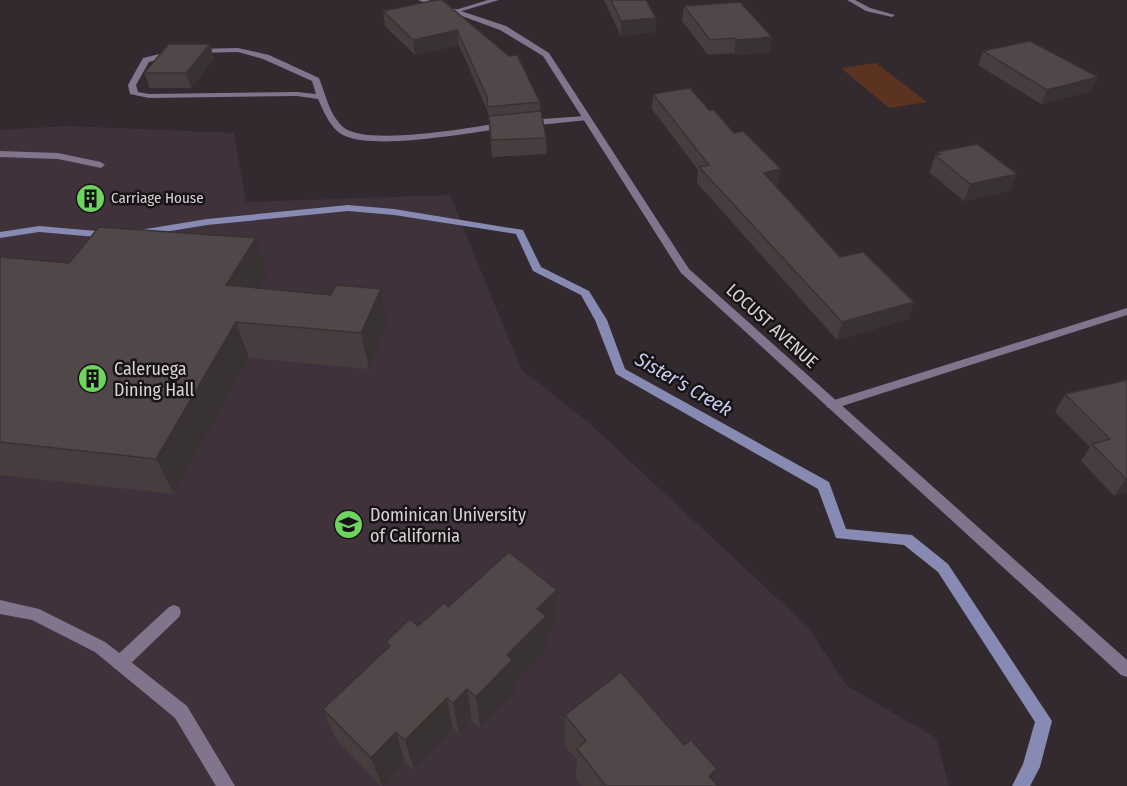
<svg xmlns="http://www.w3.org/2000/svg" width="1127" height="786" font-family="'Fira Sans Condensed',sans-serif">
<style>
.built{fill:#40323b}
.green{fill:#5c3320}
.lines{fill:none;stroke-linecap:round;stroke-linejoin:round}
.stream{fill:#878ab2;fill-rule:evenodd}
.lane{fill:#81748c;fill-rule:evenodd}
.street{fill:#81748c;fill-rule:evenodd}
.wall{fill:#473d3e}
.shaded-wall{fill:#393232}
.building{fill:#524748;stroke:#393232;stroke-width:1.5}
.labels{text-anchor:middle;stroke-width:5;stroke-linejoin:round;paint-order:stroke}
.far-poi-label{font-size:15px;fill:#d8d2d5;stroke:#171316;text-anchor:start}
.street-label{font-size:18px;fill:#d8d2d5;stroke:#171316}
.poi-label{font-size:18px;fill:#d8d2d5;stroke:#171316;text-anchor:start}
.water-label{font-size:20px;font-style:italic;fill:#c9cef0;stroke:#171316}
</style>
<rect width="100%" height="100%" fill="#322a2f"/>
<path class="built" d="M68 126 234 133 246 202 450 195 521 369 589 423 808 627 846 685 936 738 949 786H0V130Z"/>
<path class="green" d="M876 63 927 102 889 108 841 68Z"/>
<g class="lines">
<path class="stream" d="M348 205 394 209 523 230 541 267 589 291 607 320 625 369 829 482 846 529 912 535 948 564 1052 721 1040 767 1030 786H1012L1023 764 1035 722 938 572 904 545 836 538 818 489 616 374 595 320 581 295 533 271 516 234 394 215 348 211 207 225 140 236 135 233 140 230 207 219Z
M39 226 108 232 113 235 108 238 39 232 0 238V232Z"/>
<path class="lane" d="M488 0H499L455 13 452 11Z
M847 0H855L870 8 895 15 892 17 866 11Z
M238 48 269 55 319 78C326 95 329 114 343 127 366 147 474 127 506 122L510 125 506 128C468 133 378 150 345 136 331 130 324 112 318 99L297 96 149 98 130 94 128 85 143 58 176 50H179V54L149 62 136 85 138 92 149 94 297 92 316 94 312 81 263 59 238 52 196 53 192 51 196 49Z
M585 116 589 118 588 120 529 126 525 123 529 120Z
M0 151 58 153 101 162 105 165 101 168 58 159 0 157Z
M1127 308V315L836 408H828L826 405 828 402Z
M174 605 179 607 181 612 179 617 126 668 120 670 114 668 112 663 114 658 169 607Z"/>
<path class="street" d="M418 0H428L506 26 549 53 689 269 1127 660V677L1121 675 681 273 543 56 500 30Z
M0 600 39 609 105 642 126 658 187 706 235 786H216L175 718 95 652 32 620 0 614Z"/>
</g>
<path class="wall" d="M436 0 540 102V111L546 138 547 154 492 157 488 112 459 45 415 55 385 26 383 11Z
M604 0H646L656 18 655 32 621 36Z
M684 6 772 37 769 52 734 55 732 53 708 55 682 21Z
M210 44 214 59 191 88H150L144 73Z
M983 51 1092 91 1041 104 978 65Z
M653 94 709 110 778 186H776L840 257 908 319 837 340 697 183 698 170 652 109Z
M937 152 1017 174 1010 191 964 201 929 172Z
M256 238 267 274 258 288 387 325 369 369 249 358 174 494 0 475V257L69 263Z
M1127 380V492L1114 496 1081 461 1090 447 1055 412 1065 394Z
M557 590V624L547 634V649L514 684 515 692 480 728 472 721 459 735 453 729 414 770 405 763 384 786H381L336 740 323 709 388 649 386 642 418 626 448 607Z
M565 715 713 781 718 786H582L576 779 577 760 565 746Z"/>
<path class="shaded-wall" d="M656 18 655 32 621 36V21Z
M457 30 459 45 415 55 413 40Z
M772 37 769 52 734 55 736 40Z
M210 44 214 59 191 88 186 73Z
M1098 77 1092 91 1041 104 1047 90Z
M781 169 778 186 761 189 764 173Z
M1017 174 1010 191 964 201 970 184Z
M256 238 267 274 238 321 226 285Z
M381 289 387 325 369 369 361 333Z
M914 302 908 319 837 340 842 322Z
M236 322 249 358 174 494 156 459Z
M1127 478V492L1114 496 1126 479Z
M557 590V624L547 634V649L514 684 515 692 480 728 476 697 507 655 537 609Z
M467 689 472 721 459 735 453 703Z
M447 698 453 729 414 770 405 740Z
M396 732 405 763 384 786H382L371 758Z
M717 769 712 786 709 776Z"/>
<path class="building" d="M436 0H442L509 56 517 55 540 102 488 107 487 97 457 30 413 40 383 11Z
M611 0H646L656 18 621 21Z
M740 2 772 37 736 40 734 38 710 40 684 6Z
M1030 41 1098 77 1047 90 983 51Z
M169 44H210L186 73H144Z
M690 88 709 110H714L734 133 743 131 781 169 764 173 840 257 863 252 914 302 842 322 699 167 709 165 653 94Z
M541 111 546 138 491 140 489 116Z
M977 144 1017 174 970 184 935 155 940 154 937 152Z
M99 227 256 238 226 285 331 295 336 285 381 289 361 333 236 322 156 459 0 442V257L69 263Z
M1127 380V478L1126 479 1092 444 1110 439 1065 394Z
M509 552 557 590 537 609 546 616 507 655 512 660 476 697 467 689 453 703 447 698 405 740 396 732 371 758 323 709 390 646 386 642 410 619 418 626 444 603 448 607Z
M621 672 684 745 691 740 717 769 709 776 718 786H606L577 749 586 741 565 715Z"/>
<defs>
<symbol id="building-disc" viewBox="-11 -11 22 22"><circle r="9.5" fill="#6fd360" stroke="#171316"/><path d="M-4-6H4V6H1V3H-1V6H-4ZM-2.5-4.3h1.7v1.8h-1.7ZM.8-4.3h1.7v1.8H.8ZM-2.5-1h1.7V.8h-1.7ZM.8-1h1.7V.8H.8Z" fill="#111"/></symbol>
<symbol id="university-disc" viewBox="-11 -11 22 22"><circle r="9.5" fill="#6fd360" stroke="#171316"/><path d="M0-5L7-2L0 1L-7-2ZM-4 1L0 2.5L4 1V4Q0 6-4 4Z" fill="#111"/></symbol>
</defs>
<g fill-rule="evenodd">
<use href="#building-disc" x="74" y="182" width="33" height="33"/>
<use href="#building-disc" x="76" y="362" width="33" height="33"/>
<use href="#university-disc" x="332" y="508" width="33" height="33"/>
</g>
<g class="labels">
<g class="far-poi-label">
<text x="111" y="203">Carriage House</text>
</g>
<g class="street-label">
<text transform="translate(772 326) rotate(42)" y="6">LOCUST AVENUE</text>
</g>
<g class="poi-label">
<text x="114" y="375">Caleruega<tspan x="114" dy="21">Dining Hall</tspan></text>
<text x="370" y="521">Dominican University<tspan x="370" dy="21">of California</tspan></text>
</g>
<g class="water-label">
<text transform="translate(684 384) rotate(30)" y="7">Sister's Creek</text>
</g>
</g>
</svg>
